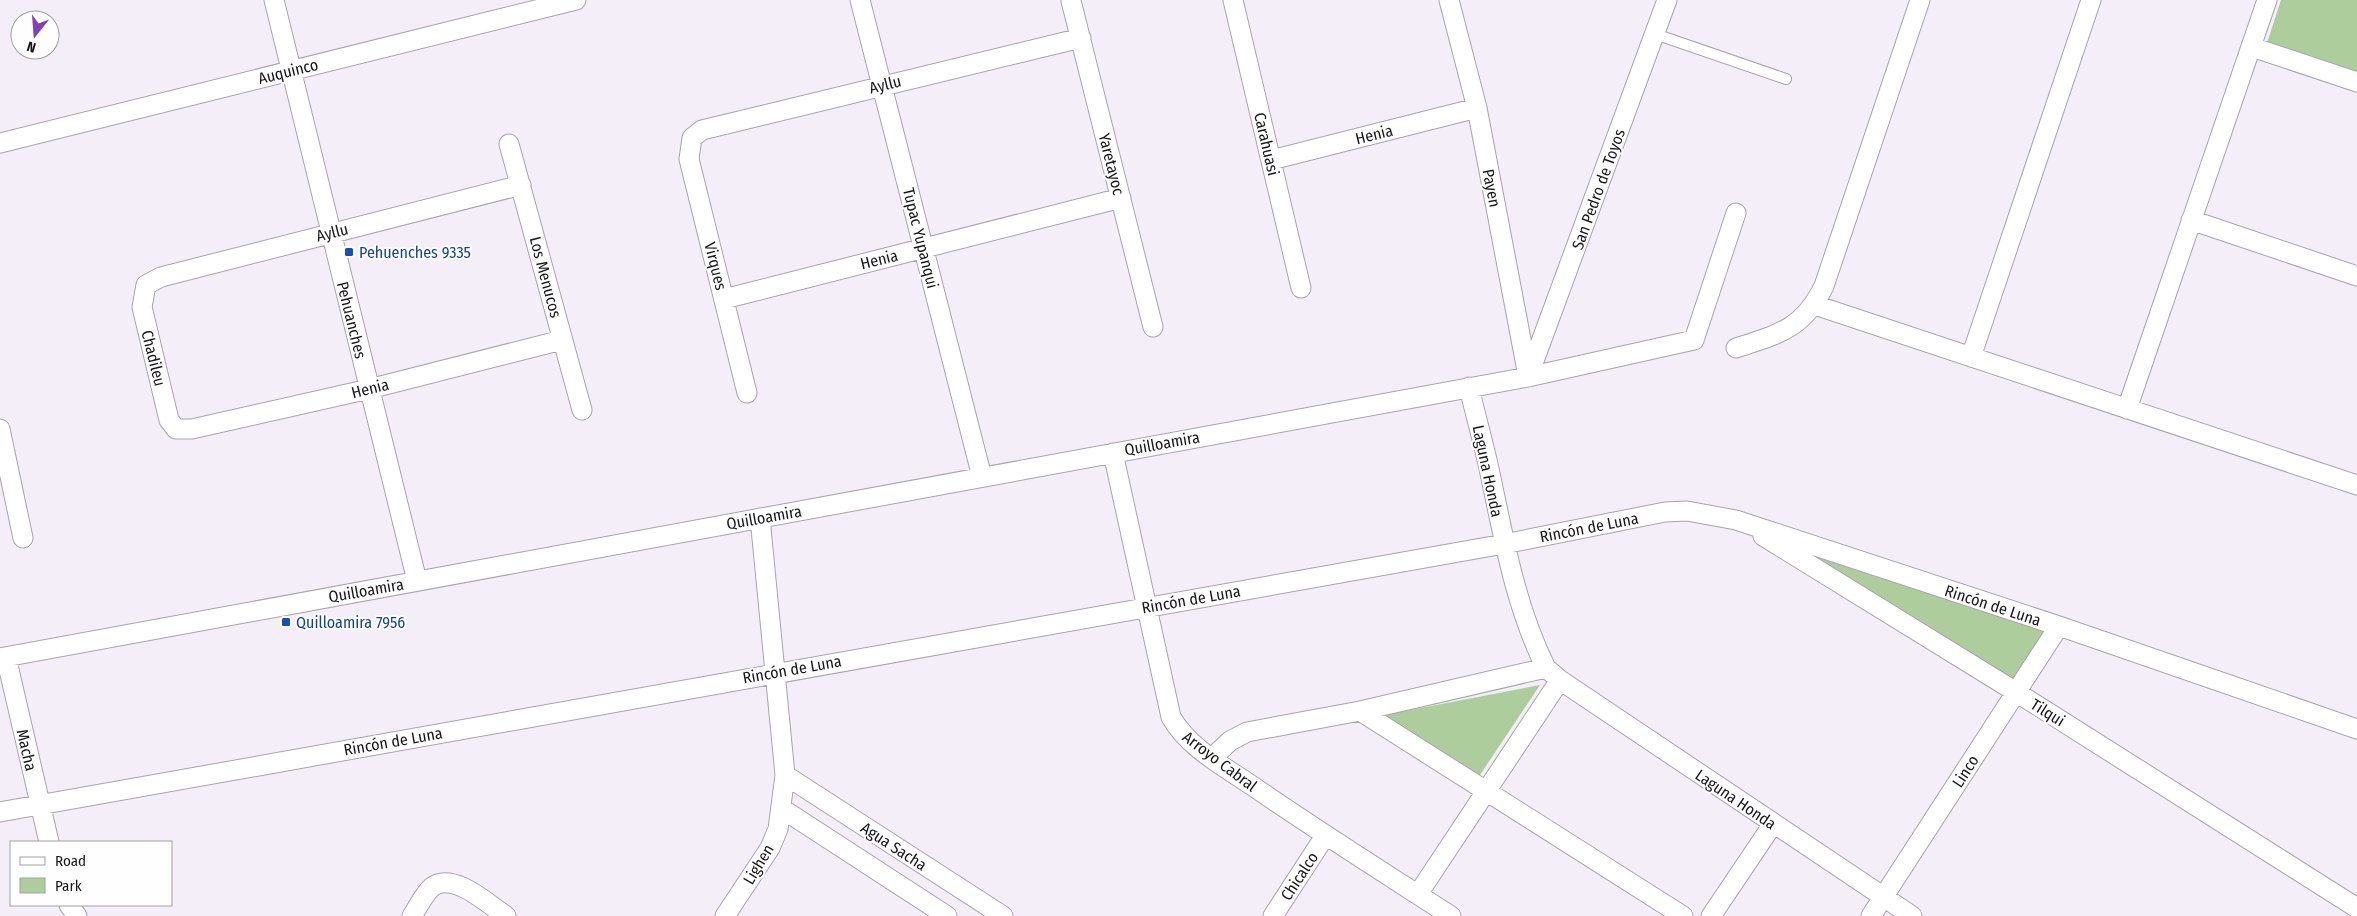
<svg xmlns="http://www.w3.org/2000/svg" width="2357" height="916" font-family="'Fira Sans Condensed',sans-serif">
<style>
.green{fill:#aecd9d}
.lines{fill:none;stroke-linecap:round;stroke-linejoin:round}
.lane-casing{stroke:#a9a3ac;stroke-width:12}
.street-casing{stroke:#a9a3ac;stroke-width:21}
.lane{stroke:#fff;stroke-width:10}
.street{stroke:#fff;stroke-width:19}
.transit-dot{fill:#1a4fb4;stroke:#fefefe;stroke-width:2}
.labels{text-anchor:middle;stroke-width:4;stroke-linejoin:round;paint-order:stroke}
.street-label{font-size:16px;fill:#181619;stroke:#fefefe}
.transit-label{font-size:16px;fill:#164399;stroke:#fefefe;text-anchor:start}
</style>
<rect width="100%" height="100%" fill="#f4eef8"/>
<path class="green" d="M2281 0H2357V73L2267 43Z
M1759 526 2062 634 2026 691Z
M1540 685 1476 781 1379 716Z"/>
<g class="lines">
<defs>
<path id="lane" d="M1655 34 1786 79"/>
<path id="street" d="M274 0 417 581
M860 0 982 477
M1233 0 1301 288
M1449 0 1477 108 1528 376
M1071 1 1153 327
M2252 47 2357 82
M0 143 576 0
M509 144 582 410
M1271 160 1477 108
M521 185 161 277 146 285 142 307 169 420 176 429H192L369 389 562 340
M2191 220 2357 276
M724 299 1121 198
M1815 305 2357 485
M1736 348C1779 334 1803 329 1824 286L1920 0
M1971 357 2091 0
M1528 377 1667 0
M1469 387C1475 413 1482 438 1488 464 1503 533 1514 604 1546 668
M747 393 689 159 692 138 702 130 1081 38
M2127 409 2267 0
M0 429 23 538
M1113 453 1171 717C1189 749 1227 768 1257 789 1321 833 1386 874 1451 916
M1763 536 2016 692 2357 908
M6 657 49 842
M0 658 1528 377 1694 340 1736 213
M1360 711 1546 668 1560 680 1912 916
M1212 758 1230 741 1247 732 1360 711 1683 916
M785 775 1003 916
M781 808 947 916
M0 812 1504 544 1665 512 1687 511 1736 520 2059 626 2357 729
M1418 894 1560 680
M69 905 77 916
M412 916C418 907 424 894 432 887 453 871 488 904 506 916
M725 916 770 848 778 829 785 775 760 518
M1273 916 1325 836
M1711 916 1773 824
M1871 916 2059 626"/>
</defs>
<use href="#lane" class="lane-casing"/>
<use href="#street" class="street-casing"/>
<use href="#lane" class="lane"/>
<use href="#street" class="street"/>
</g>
<g class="transit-dot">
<rect x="344" y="247" width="10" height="10" rx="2.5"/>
<rect x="281" y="617" width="10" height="10" rx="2.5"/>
</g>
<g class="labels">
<g class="street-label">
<text transform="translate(288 71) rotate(-14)" y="6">Auquinco</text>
<text transform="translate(885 84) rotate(-14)" y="6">Ayllu</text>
<text transform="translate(1374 134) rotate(-14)" y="6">Henia</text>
<text transform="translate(1267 144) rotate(77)" y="6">Carahuasi</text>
<text transform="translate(1112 164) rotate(76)" y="6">Yaretayoc</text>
<text transform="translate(1492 188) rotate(79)" y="6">Payen</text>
<text transform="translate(1598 189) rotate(-70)" y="6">San Pedro de Toyos</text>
<text transform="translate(332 232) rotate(-14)" y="6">Ayllu</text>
<text transform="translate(921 238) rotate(76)" y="6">Tupac Yupanqui</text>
<text transform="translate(879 259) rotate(-14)" y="6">Henia</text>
<text transform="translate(716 266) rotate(76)" y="6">Virques</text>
<text transform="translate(546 277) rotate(75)" y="6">Los Menucos</text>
<text transform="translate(352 320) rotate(76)" y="6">Pehuanches</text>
<text transform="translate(154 358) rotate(76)" y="6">Chadileu</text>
<text transform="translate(370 388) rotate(-14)" y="6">Henia</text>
<text transform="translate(1162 443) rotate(-10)" y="6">Quilloamira</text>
<text transform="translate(1488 471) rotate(78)" y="6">Laguna Honda</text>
<text transform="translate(764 517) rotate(-10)" y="6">Quilloamira</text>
<text transform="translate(1589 527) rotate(-11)" y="6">Rincón de Luna</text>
<text transform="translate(366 590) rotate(-10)" y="6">Quilloamira</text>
<text transform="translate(1191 599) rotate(-10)" y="6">Rincón de Luna</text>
<text transform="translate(1993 605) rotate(18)" y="6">Rincón de Luna</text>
<text transform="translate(792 669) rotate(-10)" y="6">Rincón de Luna</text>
<text transform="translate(2048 712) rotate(32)" y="6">Tilqui</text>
<text transform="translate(393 741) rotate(-10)" y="6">Rincón de Luna</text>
<text transform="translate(27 750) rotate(77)" y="6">Macha</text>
<text transform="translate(1220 761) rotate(37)" y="6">Arroyo Cabral</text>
<text transform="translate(1965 771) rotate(-57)" y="6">Linco</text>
<text transform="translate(1736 799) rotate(34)" y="6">Laguna Honda</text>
<text transform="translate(894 846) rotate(33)" y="6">Agua Sacha</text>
<text transform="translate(758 864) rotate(-59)" y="6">Lighen</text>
<text transform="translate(1299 876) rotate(-57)" y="6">Chicalco</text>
</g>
<g class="transit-label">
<text x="359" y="258">Pehuenches 9335</text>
<text x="296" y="628">Quilloamira 7956</text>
</g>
</g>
<rect x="10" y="841" width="162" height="65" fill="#fefefe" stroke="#a2a1a2"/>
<rect x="20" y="857" width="25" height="8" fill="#ffffff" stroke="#a2a1a2"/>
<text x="55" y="866" font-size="15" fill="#181619">Road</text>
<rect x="20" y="878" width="25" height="15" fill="#aecd9d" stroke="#a2a1a2"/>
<text x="55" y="891" font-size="15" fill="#181619">Park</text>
<g transform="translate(35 35) rotate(197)"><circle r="24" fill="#fefefe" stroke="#a2a1a2"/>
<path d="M0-4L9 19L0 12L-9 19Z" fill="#7f41b7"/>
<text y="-8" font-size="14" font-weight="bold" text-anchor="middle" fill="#181619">N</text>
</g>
</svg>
